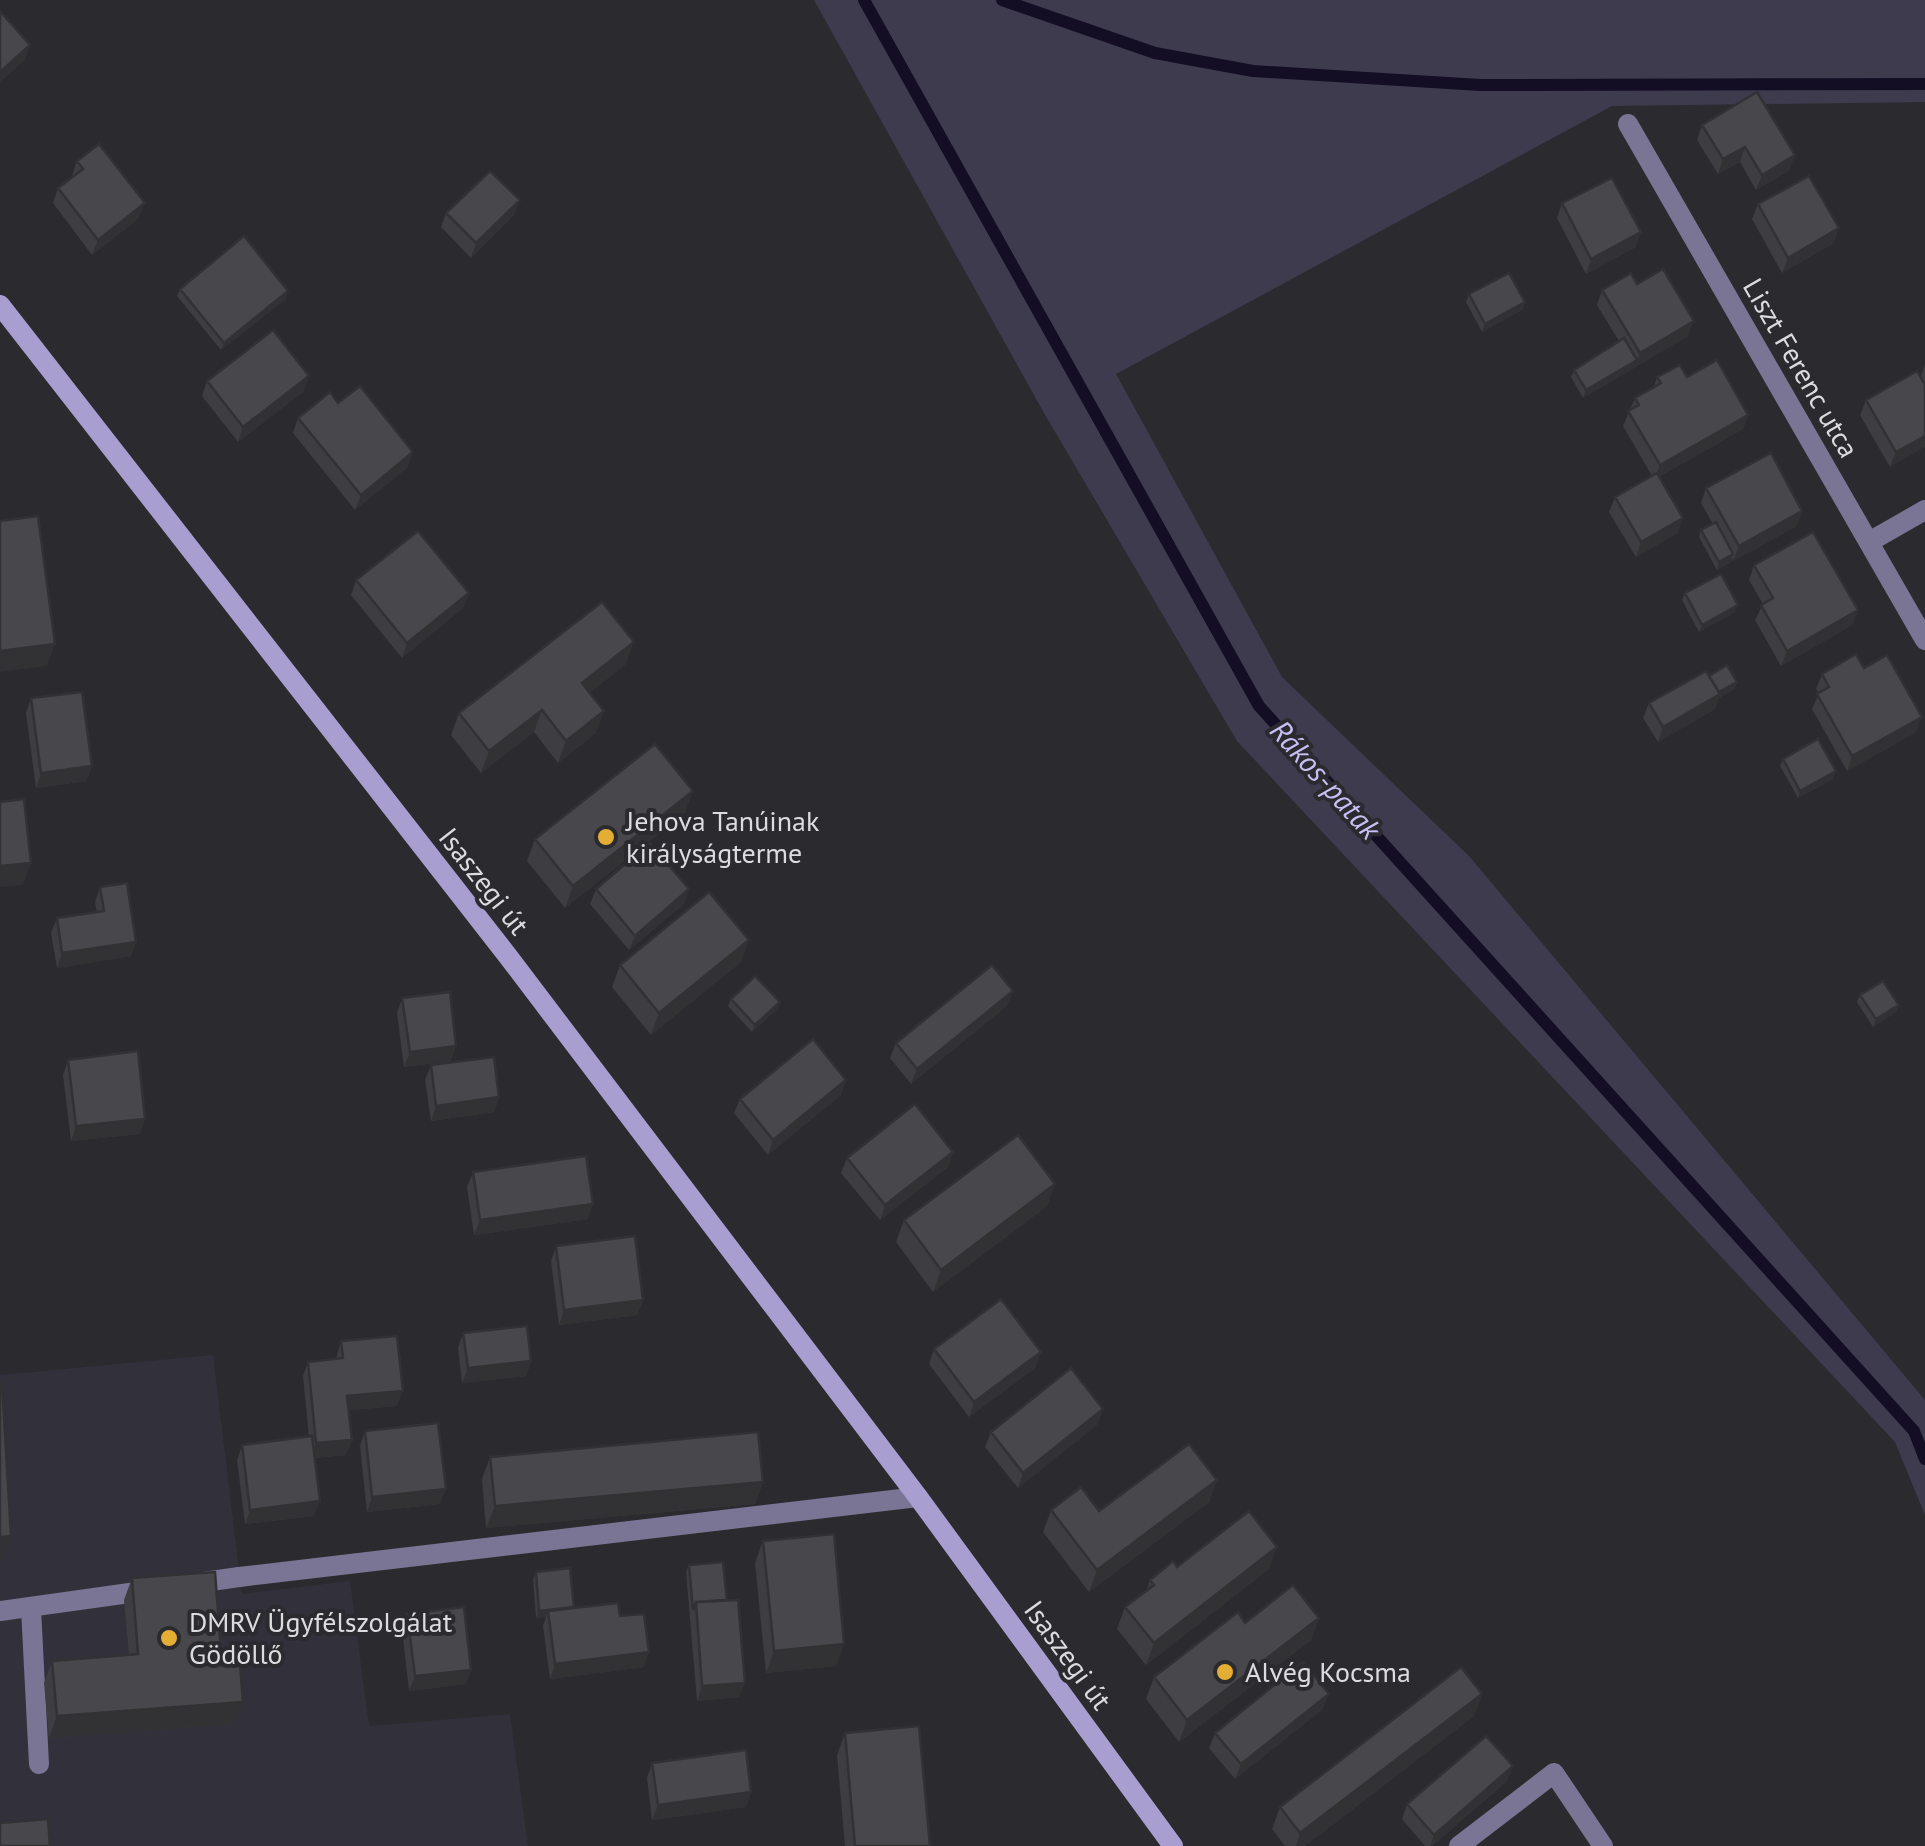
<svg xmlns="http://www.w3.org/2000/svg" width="1925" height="1846" font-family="'PT Sans',sans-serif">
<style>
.built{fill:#32303b}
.green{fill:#3e3b4e}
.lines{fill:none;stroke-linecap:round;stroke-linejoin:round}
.stream{stroke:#140e25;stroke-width:12}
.service{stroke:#7a7594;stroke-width:20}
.minor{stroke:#7a7594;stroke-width:20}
.secondary{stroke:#a89fd0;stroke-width:20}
.wall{fill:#3e3d41}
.shaded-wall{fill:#323235}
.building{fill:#48474c;stroke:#323235;stroke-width:2.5}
.poi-dot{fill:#e4ae35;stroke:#2b2a2f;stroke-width:4}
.labels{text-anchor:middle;stroke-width:8;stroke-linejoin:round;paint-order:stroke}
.street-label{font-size:28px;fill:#dcdcdf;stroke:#2b2a2f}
.poi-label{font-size:28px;fill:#dcdcdf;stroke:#2b2a2f;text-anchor:start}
.water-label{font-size:30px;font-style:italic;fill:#c8bff5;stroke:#2b2a2f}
</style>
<rect width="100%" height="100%" fill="#2b2a2f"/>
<path class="built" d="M213 1355 242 1594 350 1581 369 1726 510 1714 528 1846H0V1375Z"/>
<path class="green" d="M814 0H1925V102L1612 106 1116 374 1282 677 1469 856 1925 1400V1515L1895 1442 1237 741 1044 413Z"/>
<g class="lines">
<path class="stream" d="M864 0 1259 706 1914 1431 1925 1459
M1002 0 1155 53 1253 71 1480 85 1925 84"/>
<path class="service" d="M190 1584 239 1577
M31 1609 39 1764
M0 1611 151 1590
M1459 1846 1554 1773 1603 1846"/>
<path class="minor" d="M1628 124 1925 640
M1869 542 1925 510
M239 1577 918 1497"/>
<path class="secondary" d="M0 305 507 955 918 1497 1173 1846"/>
</g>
<path class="wall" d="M1702 125 1790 170 1756 190 1740 162 1718 174 1697 140Z
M77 161 139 218 92 255 53 203 58 188 73 177 72 176Z
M1562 203 1636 247 1586 274 1557 218Z
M1758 204 1834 243 1782 273 1752 219Z
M446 213 514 215 471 258 441 227Z
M1637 284 1688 336 1583 398 1571 377 1574 370 1619 341 1597 305 1602 290Z
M180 289 286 299 221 350 177 296Z
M1469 294 1525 302 1522 310 1482 332 1466 302Z
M1925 364V384L1921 376Z
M1657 377H1687L1748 415 1743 429 1659 477 1678 533 1636 557 1609 512 1615 497 1652 476 1623 426 1635 398 1654 387Z
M207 381 304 391 238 442 202 396Z
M1925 385 1890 467 1860 415 1866 400Z
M338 403 408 467 355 510 293 433 298 418Z
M1706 488 1797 526 1733 561 1732 559 1731 562 1717 570 1699 537 1701 530 1713 524 1701 503Z
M1754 565 1858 610 1852 625 1781 666 1755 620 1763 604 1749 580Z
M356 580 469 593 463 608 402 658 351 595Z
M1685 593 1735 612 1699 632 1682 600Z
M626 664 589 693 596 733 558 763 534 732 481 773 451 735 459 713Z
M1864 668 1916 732 1847 771 1812 709 1819 693 1816 689 1822 674Z
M1709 676 1737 682 1734 689 1719 698 1715 709 1658 742 1643 718 1649 703Z
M31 698 92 766 86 781 36 788 26 713Z
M1783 759 1833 779 1798 798 1780 766Z
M685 813 565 908 527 861 535 839Z
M100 887 136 942 131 956 57 968 51 933 57 918 97 913 95 902Z
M596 889H689L684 904 629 950 590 904Z
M741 962 651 1035 612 987 620 965Z
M1860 995 1899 1005 1896 1012 1873 1027 1857 1002Z
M402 998 451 1061 404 1067 397 1013Z
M731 999 780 1002 777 1009 752 1032 728 1006Z
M1007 1006 911 1084 890 1058 896 1043Z
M68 1060 140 1134 71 1141 63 1075Z
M431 1065 499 1097 494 1112 431 1121 425 1080Z
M841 1095 768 1155 734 1113 740 1099Z
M953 1152 948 1167 880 1220 841 1173 847 1158Z
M473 1172 588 1219 474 1235 467 1187Z
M1055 1184 1047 1206 933 1292 896 1242 904 1220Z
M556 1246 643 1300 637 1315 559 1325 551 1261Z
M463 1333 531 1361 526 1376 462 1383 458 1348Z
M341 1341 397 1406 349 1410 346 1455 315 1458 314 1516 245 1524 237 1460 242 1445 309 1437 303 1376 308 1362 336 1359Z
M934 1349 1036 1367 969 1417 929 1364Z
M1098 1424 1018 1488 985 1447 991 1432Z
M365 1431 440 1504 367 1512 360 1446Z
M490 1457 763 1482 755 1504 486 1528 482 1479Z
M1217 1480 1209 1502 1089 1592 1043 1532 1051 1510 1099 1511Z
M763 1541 844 1644 836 1666 766 1673 755 1563Z
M689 1565 727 1600 739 1697 697 1701 686 1572Z
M1177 1567 1269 1569 1146 1665 1117 1629 1125 1607 1146 1592 1150 1580Z
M536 1572 574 1608 620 1616 644 1667 550 1679 543 1626 546 1617 536 1618 533 1579Z
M132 1578 222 1666 243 1702 235 1724 49 1738 44 1683 52 1661 129 1655 124 1600Z
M407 1614 471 1670 466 1684 409 1691 402 1629Z
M1319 1618 1311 1640 1179 1742 1146 1699 1154 1677 1245 1623Z
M1482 1694 1474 1716 1305 1846H1285L1272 1829 1280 1807Z
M1323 1709 1235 1779 1209 1748 1215 1733Z
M845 1733 930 1846H845L837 1755Z
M652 1763 751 1792 746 1807 652 1820 647 1778Z
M1513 1766 1507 1781 1432 1846H1425L1402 1819 1407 1804Z"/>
<path class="shaded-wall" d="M30 45 25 60 0 82V72Z
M1745 147 1740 162 1718 174 1723 159Z
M1795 155 1790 170 1756 190 1762 175Z
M520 200 514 215 471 258 476 243Z
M145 203 139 218 92 255 98 240Z
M1839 228 1834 243 1782 273 1788 258Z
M1641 232 1636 247 1586 274 1591 259Z
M288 291 286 299 221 350 224 343Z
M1525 302 1522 310 1482 332 1485 324Z
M1694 321 1688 336 1583 398 1586 390 1637 360 1640 353Z
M309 376 304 391 238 442 243 427Z
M1748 415 1743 429 1654 480 1660 465Z
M1925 436V447L1890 467 1896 452Z
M413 452 408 467 355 510 361 495Z
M1802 511 1797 526 1733 561 1739 546Z
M1683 518 1678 533 1636 557 1641 542Z
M1733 554 1731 562 1717 570 1719 562Z
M469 593 463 608 402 658 407 643Z
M1738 605 1735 612 1699 632 1702 625Z
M1858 610 1852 625 1781 666 1787 651Z
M634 642 626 664 574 705 582 683Z
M55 644 47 666 0 672V651Z
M1737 682 1734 689 1719 698 1715 709 1658 742 1663 727Z
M542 710 534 732 481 773 489 751Z
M604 711 596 733 558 763 566 741Z
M1922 717 1916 732 1847 771 1852 756Z
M92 766 86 781 36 788 41 773Z
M1836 771 1833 779 1798 798 1800 791Z
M693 791 685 813 565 908 573 886Z
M31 863 23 885 0 887V866Z
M689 889 684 904 629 950 635 936Z
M749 940 741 962 651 1035 659 1013Z
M136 942 131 956 57 968 62 953Z
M1013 991 1007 1006 911 1084 917 1069Z
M780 1002 777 1009 752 1032 755 1025Z
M1899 1005 1896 1012 1873 1027 1876 1019Z
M456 1046 451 1061 404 1067 410 1052Z
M846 1080 841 1095 768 1155 773 1140Z
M499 1097 494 1112 431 1121 436 1106Z
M145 1119 140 1134 71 1141 76 1126Z
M953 1152 948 1167 880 1220 885 1205Z
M1055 1184 1047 1206 933 1292 941 1270Z
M593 1204 588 1219 474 1235 480 1220Z
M643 1300 637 1315 559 1325 564 1310Z
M1041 1352 1036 1367 969 1417 974 1402Z
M531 1361 526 1376 462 1383 468 1368Z
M403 1391 397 1406 342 1411 347 1396Z
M1103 1409 1098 1424 1018 1488 1023 1473Z
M352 1440 346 1455 311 1458 316 1443Z
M1217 1480 1209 1502 1089 1592 1097 1570Z
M763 1482 755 1504 486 1528 495 1506Z
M446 1489 440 1504 367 1512 372 1497Z
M320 1501 314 1516 245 1524 250 1510Z
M11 1536 3 1558 0 1559V1537Z
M1277 1547 1269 1569 1146 1665 1154 1643Z
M574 1607 548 1611 546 1617 536 1618 539 1611Z
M1319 1618 1311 1640 1179 1742 1187 1720Z
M844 1644 836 1666 766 1673 774 1651Z
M649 1652 644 1667 550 1679 555 1664Z
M471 1670 466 1684 409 1691 415 1676Z
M745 1683 739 1697 697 1701 702 1686Z
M1329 1694 1323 1709 1235 1779 1241 1764Z
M1482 1694 1474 1716 1305 1846H1296L1300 1833Z
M243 1702 235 1724 49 1738 57 1716Z
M1513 1766 1507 1781 1432 1846H1430L1434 1835Z
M751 1792 746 1807 652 1820 658 1805Z"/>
<path class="building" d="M0 11 30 45 0 72Z
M1757 92 1795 155 1762 175 1745 147 1723 159 1702 125Z
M99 144 145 203 98 240 58 188 83 169 77 161Z
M490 171 520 200 476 243 446 213Z
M1809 176 1839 228 1788 258 1758 204Z
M1612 178 1641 232 1591 259 1562 203Z
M244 236 288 291 224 343 180 289Z
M1663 269 1694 321 1640 353 1602 290 1631 273 1637 284Z
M1509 273 1525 302 1485 324 1469 294Z
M273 330 309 376 243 427 207 381Z
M1624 338 1637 360 1586 390 1574 370Z
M1717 360 1748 415 1660 465 1628 411 1639 405 1635 398 1661 383 1657 377 1680 365 1687 377Z
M1917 371 1925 385V436L1896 452 1866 400Z
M360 386 413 452 361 495 298 418 330 392 338 403Z
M1771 453 1802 511 1739 546 1706 488Z
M1657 473 1683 518 1641 542 1615 497Z
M38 516 55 644 0 651V521Z
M1716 522 1733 554 1719 562 1701 530Z
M418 531 469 593 407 643 356 580Z
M1813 532 1858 610 1787 651 1761 605 1773 598 1754 565Z
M1721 574 1738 605 1702 625 1685 593Z
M602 602 634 642 582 683 604 711 566 741 542 710 489 751 459 713Z
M1856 654 1864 668 1887 655 1922 717 1852 756 1817 694 1829 687 1822 674Z
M1727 665 1737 682 1719 692 1709 676Z
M1706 671 1720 694 1663 727 1649 703Z
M82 692 92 766 41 773 31 698Z
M1818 739 1836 771 1800 791 1783 759Z
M655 744 693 791 573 886 535 839Z
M24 799 31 863 0 866V802Z
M650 843 689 889 635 936 596 889Z
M127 883 136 942 62 953 57 918 104 911 100 887Z
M709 892 749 940 659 1013 620 965Z
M992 965 1013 991 917 1069 896 1043Z
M755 976 780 1002 755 1025 731 999Z
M1883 981 1899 1005 1876 1019 1860 995Z
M450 992 456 1046 410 1052 402 998Z
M813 1039 846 1080 773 1140 740 1099Z
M138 1051 145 1119 76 1126 68 1060Z
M494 1057 499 1097 436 1106 431 1065Z
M915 1104 953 1152 885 1205 847 1158Z
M1018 1135 1055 1184 941 1270 904 1220Z
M586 1156 593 1204 480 1220 473 1172Z
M635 1236 643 1300 564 1310 556 1246Z
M1001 1299 1041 1352 974 1402 934 1349Z
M527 1326 531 1361 468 1368 463 1333Z
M397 1336 403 1391 347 1396 352 1440 316 1443 308 1362 343 1358 341 1341Z
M1071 1368 1103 1409 1023 1473 991 1432Z
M0 1383H2L11 1536 0 1537Z
M438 1423 446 1489 372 1497 365 1431Z
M758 1432 763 1482 495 1506 490 1457Z
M312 1436 320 1501 250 1510 242 1445Z
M1189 1444 1217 1480 1097 1570 1051 1510 1081 1487 1099 1511Z
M1249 1511 1277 1547 1154 1643 1125 1607 1154 1585 1150 1580 1173 1561 1177 1567Z
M834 1534 844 1644 774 1651 763 1541Z
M723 1562 727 1600 696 1602 693 1610 689 1565Z
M570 1568 574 1607 539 1611 536 1572Z
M215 1572 222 1666 240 1665 243 1702 57 1716 52 1661 138 1654 132 1578Z
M1293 1585 1319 1618 1187 1720 1154 1677 1238 1612 1245 1623Z
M738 1600 745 1683 702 1686 696 1602Z
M618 1603 620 1616 644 1614 649 1652 555 1664 548 1611Z
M464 1607 471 1670 415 1676 407 1614Z
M1303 1662 1329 1694 1241 1764 1215 1733Z
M1461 1667 1482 1694 1300 1833 1280 1807Z
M919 1726 930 1846H855L845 1733Z
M1486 1736 1513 1766 1434 1835 1407 1804Z
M746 1750 751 1792 658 1805 652 1763Z
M48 1819 50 1846H0V1823Z"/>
<g class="poi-dot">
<circle cx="606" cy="837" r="10"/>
<circle cx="169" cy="1638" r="10"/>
<circle cx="1225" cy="1672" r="10"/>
</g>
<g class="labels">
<g class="street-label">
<text transform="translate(1801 368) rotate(60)" y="10">Liszt Ferenc utca</text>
<text transform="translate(484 881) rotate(52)" y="10">Isaszegi út</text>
<text transform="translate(1068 1655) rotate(54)" y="10">Isaszegi út</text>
</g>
<g class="poi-label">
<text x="626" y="831">Jehova Tanúinak<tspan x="626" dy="32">királyságterme</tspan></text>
<text x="189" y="1632">DMRV Ügyfélszolgálat<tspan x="189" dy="32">Gödöllő</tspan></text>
<text x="1245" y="1682">Alvég Kocsma</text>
</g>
<g class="water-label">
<text transform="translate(1325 780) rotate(48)" y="10">Rákos-patak</text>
</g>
</g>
</svg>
